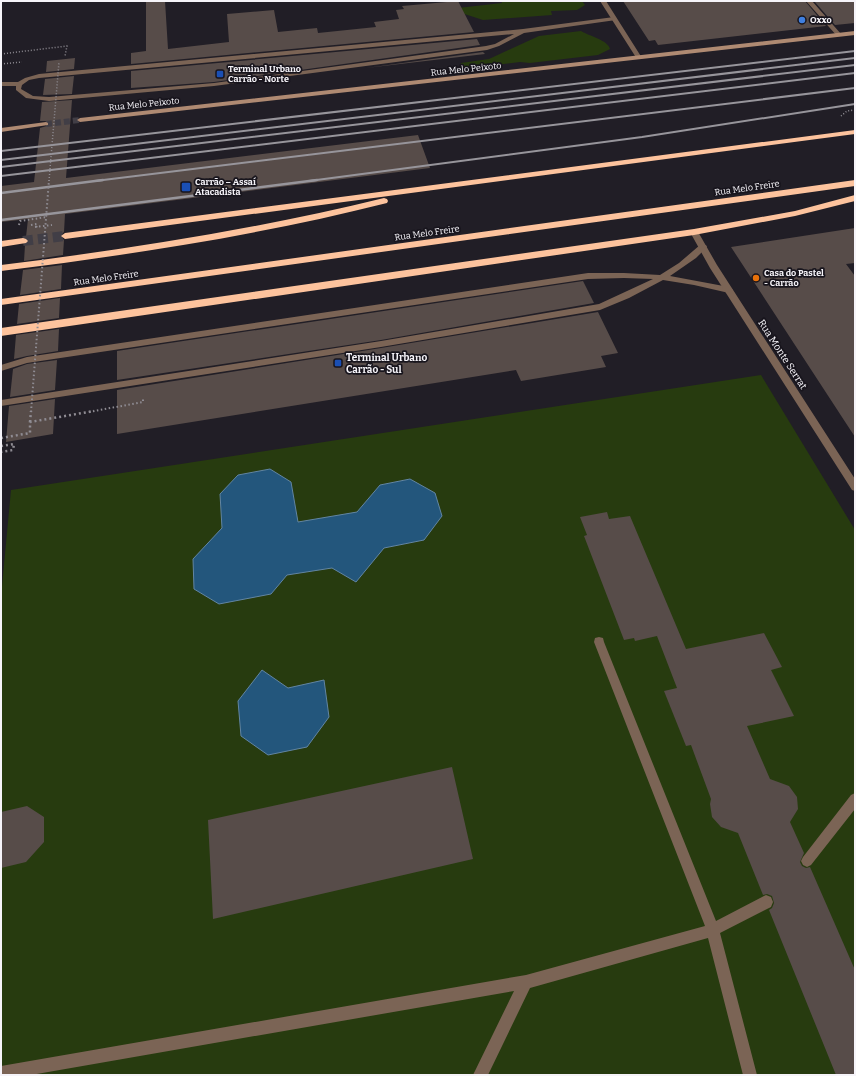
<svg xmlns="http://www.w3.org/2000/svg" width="856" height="1076" font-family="Bitter,serif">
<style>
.green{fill:#273b0f}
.water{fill:#23567c;stroke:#6285a2}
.building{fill:#574c49}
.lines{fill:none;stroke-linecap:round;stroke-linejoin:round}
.secondary-tunnel{stroke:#413e46;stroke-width:6;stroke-dasharray:6 3;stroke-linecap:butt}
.highway-tunnel{stroke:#413e46;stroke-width:10;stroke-dasharray:10 5;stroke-linecap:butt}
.path-far2{stroke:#8f8c93;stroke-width:1.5;stroke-dasharray:1 2;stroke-linecap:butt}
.path-far1{stroke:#8f8c93;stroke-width:2;stroke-dasharray:1.5 2.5;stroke-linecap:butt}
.path{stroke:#8f8c93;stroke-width:2.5;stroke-dasharray:2 3;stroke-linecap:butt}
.lane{fill:#7b6455;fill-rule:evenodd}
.street{fill:#7b6455;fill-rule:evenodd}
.secondary{fill:#af8a72;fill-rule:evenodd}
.highway{fill:#fdc39d;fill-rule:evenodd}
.rail-far1{stroke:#97959b;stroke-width:2}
.rail{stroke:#97959b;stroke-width:2.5}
.path-bridge-far2{stroke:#8f8c93;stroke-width:1.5;stroke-dasharray:1 2;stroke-linecap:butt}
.path-bridge-far1{stroke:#8f8c93;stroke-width:2;stroke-dasharray:1.5 2.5;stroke-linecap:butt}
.path-bridge{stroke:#8f8c93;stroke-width:2.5;stroke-dasharray:2 3;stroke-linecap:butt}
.shop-dot{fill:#3f7fe0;stroke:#18151d;stroke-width:1.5}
.transit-dot{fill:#1a4fb4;stroke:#18151d;stroke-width:1.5}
.food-dot{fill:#e8710a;stroke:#18151d;stroke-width:1.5}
.labels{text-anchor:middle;stroke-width:3.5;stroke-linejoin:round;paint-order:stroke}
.far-poi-label{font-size:9px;font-weight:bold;fill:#f6f4f9;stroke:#18151d;text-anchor:start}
.far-street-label{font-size:9px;fill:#f6f4f9;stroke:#18151d}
.street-label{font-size:10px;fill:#f6f4f9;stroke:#18151d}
.poi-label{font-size:10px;font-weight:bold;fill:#f6f4f9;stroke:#18151d;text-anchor:start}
</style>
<rect width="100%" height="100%" fill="#211e26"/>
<path class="green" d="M501 1H582L585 5 577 10 551 11 552 15 483 20 449 9 502 3Z
M581 31C589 36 608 40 610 49L598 55 530 63 520 62 460 69 461 63 489 59 539 36Z
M761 375 855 530V1075H1V597L11 490Z"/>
<path class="water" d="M270 469 291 482 298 522 357 512 380 485 410 479 435 493 442 516 424 540 384 548 356 582 332 568 287 575 271 594 219 604 194 589 193 559 222 528 220 494 238 475Z
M262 670 288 688 324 680 329 717 307 747 268 755 241 736 238 701Z"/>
<path class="building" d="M146 1H165L168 49 229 42 227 14 274 10 278 32 317 28 318 33 376 27 374 22 399 19 396 10 404 9 402 6 458 1 474 32 131 64V53L146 51Z
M623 1H805L826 26 658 45 655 40 649 41Z
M814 1H855V23L835 25Z
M477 39 480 45 214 82 131 88V71Z
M483 52 485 54 366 68Z
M75 58 74 69 46 72 47 61Z
M74 76 72 94 43 95 45 79Z
M72 100 66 178 418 135 430 168 65 214 64 232 60 236 64 240 63 255 24 261 25 245 30 241 26 237 28 219 1 222V186L34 182 40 128 50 125 47 121H40L42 102Z
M855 228V263L846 264 855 276V437L731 247Z
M62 265 61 289 20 295 23 270Z
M583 281 594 303 381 340 117 380V351Z
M60 298 59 318 17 324 19 304Z
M598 312 618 353 601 356 606 367 521 381 516 370 117 434V390L381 348Z
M59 329 58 351 27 356 14 359 16 335Z
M57 360 55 390 10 397 13 369 27 364Z
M55 399 53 434 6 442 9 406Z
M607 512 609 519 630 516 686 649 764 633 782 667 771 670 794 716 747 726 770 779 789 786 797 797 798 809 790 822 804 853 800 862 802 866 806 868 810 867 855 970V1075H836L769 910 772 908 774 903 772 896 767 894 763 895 738 833 721 827 712 817 710 804 711 799 691 745 686 746 664 691 677 688 657 636 635 641 634 638 624 640 584 536 587 535 580 517Z
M452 767 473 859 213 919 208 820Z
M27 806 44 817V842L26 862 1 868V812Z"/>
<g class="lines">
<path class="secondary-tunnel" d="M46 124 80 120"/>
<path class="highway-tunnel" d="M23 241 65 236"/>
<path class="path-far2" d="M1 54 67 46 65 56
M1 64 22 62
M841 116 847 111 855 110"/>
<path class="path-far1" d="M19 225 20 221 47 217
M31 225 37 224 36 229
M35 227 52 225
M89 412 143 402V398"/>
<path class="path" d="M1 438 30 433V422L94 411
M1 446 14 444 13 450 1 452"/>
<path class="lane" d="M614 17 617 19 616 20 524 33 499 46 487 50 214 86 49 101 26 98 16 90V86H1V82H18L25 78 39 74 523 29ZM514 34 495 44 486 46 214 83 49 97 33 96 21 89 22 85 29 80 39 78Z
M700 245H706L707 247 696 258 670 276 729 287 733 290 732 292 729 293 694 285 663 280 629 298 600 310 381 347 1 406V400L381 341 599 304 653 279 624 278 588 279 27 363 1 371V365L27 357 588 273H624L660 275 679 263Z
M599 637 603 638 604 642 716 921 766 895 771 897 773 902 771 907 720 933 757 1075H743L708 938 530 988 488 1075H473L514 991 31 1075H1V1066L526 975 705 926 594 642 595 638Z
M855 793V809L811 865 807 867 803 865 801 861 803 857 851 795Z"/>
<path class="street" d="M600 1H606L642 58 641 59H637Z
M806 1H812L841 34V36H837Z
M691 230H697L717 265 855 479V491L852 490 710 268 690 232Z"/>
<path class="secondary" d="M855 31V35L80 122 77 120 80 118Z
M46 122 48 123V125L1 132V128Z"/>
<path class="highway" d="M855 130V134L65 239 61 236 65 233Z
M855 180V186L1 305V299Z
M855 195V201L795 216 694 235 1 336V328L694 229 795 211Z
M384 198 387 199 388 201 387 203C260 235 131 255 1 271V265C130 249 258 229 384 198Z
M23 238 26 239 28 241 26 243 1 247V241Z"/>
<path class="rail-far1" d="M1 151 855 51
M1 160 855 58
M1 167 855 65
M1 176 855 73
M95 181 855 88
M309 181 642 137 855 104"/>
<path class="rail" d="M1 193 103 180
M1 220 317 180"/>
<path class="path-bridge-far2" d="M49 181 59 62"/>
<path class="path-bridge-far1" d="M31 412 49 180"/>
<path class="path-bridge" d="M30 422 31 411"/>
</g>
<circle class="shop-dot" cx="802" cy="20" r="4"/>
<g class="transit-dot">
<rect x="216" y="70" width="8" height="8" rx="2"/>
<rect x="181" y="182" width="10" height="10" rx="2"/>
<rect x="334" y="359" width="8" height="8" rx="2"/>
</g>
<circle class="food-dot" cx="756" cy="278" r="4"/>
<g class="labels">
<g class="far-poi-label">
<text x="810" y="23">Oxxo</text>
<text x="228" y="72">Terminal Urbano<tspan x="228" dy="10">Carrão - Norte</tspan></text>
<text x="195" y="185">Carrão – Assaí<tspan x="195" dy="10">Atacadista</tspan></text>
<text x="764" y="276">Casa do Pastel<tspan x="764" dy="10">- Carrão</tspan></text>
</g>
<g class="far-street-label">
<text transform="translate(466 69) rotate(-6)" y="3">Rua Melo Peixoto</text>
<text transform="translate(144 104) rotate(-6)" y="3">Rua Melo Peixoto</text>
<text transform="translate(747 188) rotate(-8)" y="3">Rua Melo Freire</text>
<text transform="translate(427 233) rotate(-8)" y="3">Rua Melo Freire</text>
<text transform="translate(106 278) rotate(-8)" y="3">Rua Melo Freire</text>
</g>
<g class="street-label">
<text transform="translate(783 354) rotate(57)" y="4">Rua Monte Serrat</text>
</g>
<g class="poi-label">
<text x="346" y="361">Terminal Urbano<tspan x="346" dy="12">Carrão - Sul</tspan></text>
</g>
</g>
<rect width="856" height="1076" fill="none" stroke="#f6f4f9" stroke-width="4"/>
</svg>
